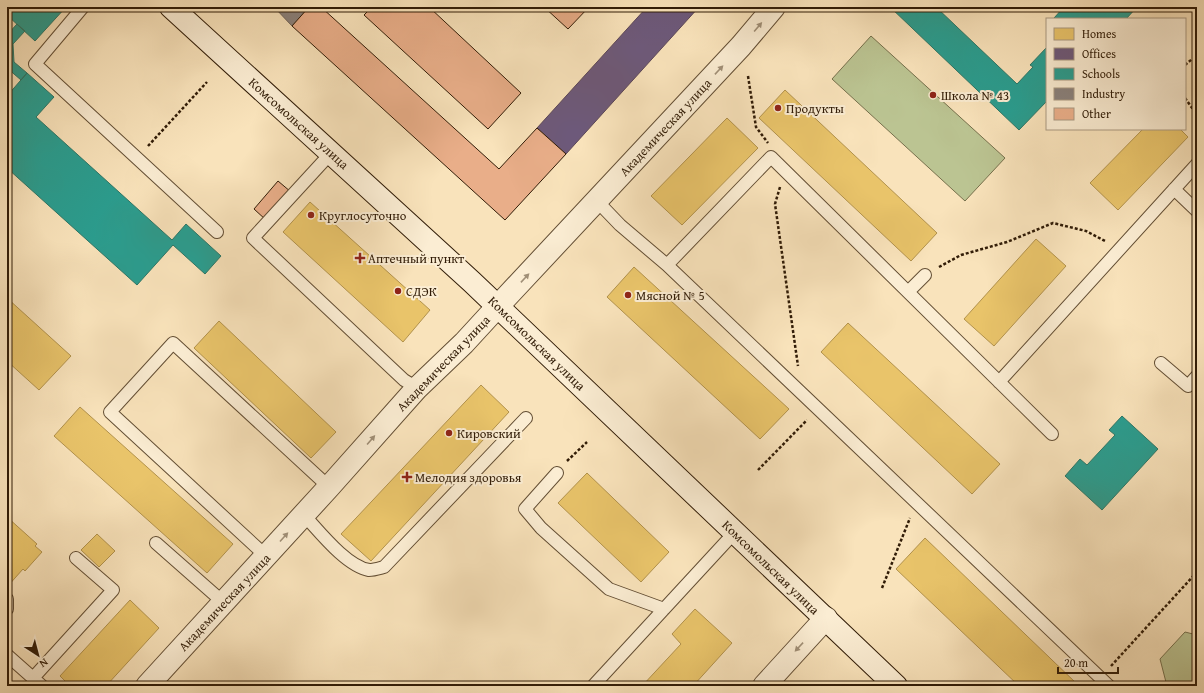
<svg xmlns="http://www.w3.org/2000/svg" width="1204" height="693" font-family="'Gentium Book Plus',serif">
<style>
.green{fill:#bbc492;stroke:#76704c}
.homes{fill:#e9c46a;stroke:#b2924c}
.offices{fill:#6d597a;stroke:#5b4758}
.schools{fill:#2a9d8f;stroke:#2c7666}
.industry{fill:#8a817c;stroke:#6f6359}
.building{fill:#e9ae89;stroke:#311c07}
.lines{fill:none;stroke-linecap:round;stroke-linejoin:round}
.service-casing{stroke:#634e34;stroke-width:14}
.minor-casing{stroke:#634e34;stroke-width:24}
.secondary-casing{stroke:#311c07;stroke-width:24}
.path{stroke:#311c07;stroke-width:2.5;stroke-dasharray:3 2;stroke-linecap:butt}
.service{stroke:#fbedd3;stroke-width:12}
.minor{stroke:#fbedd3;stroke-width:22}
.secondary{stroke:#fbedd3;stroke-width:22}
.oneway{fill:#a08f77}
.poi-dot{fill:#8f2418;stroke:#fbedd3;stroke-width:1.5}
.labels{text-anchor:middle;stroke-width:4;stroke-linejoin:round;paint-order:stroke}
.poi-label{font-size:13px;fill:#311c07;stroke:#fbedd3;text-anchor:start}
.street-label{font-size:13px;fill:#311c07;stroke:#fbedd3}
</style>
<rect width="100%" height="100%" fill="#f9e3bb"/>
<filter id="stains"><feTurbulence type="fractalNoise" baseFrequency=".005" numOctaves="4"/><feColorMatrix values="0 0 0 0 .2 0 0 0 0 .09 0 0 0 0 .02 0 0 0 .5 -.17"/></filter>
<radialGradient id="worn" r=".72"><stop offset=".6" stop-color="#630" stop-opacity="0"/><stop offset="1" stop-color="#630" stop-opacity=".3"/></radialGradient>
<path class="green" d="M871 36 1005 158 965 201 832 79Z
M1185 632 1197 635V686H1167L1160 659Z"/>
<path class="homes" d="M785 90 937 233 911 261 759 118Z
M727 118 758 148 682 225 651 196Z
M1143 129H1180L1188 137 1118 210 1090 183Z
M310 202 430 310 403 342 283 232Z
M1036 239 1066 266 994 346 964 319Z
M634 267 789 409 760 439 607 297Z
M7 298 71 356 39 390 7 361Z
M219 321 336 432 311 458 194 348Z
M848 323 1000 464 972 494 821 352Z
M481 385 509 412 371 561 341 534Z
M80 407 233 544 207 573 54 436Z
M587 473 669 552 641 582 558 503Z
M7 517 37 544 35 546 42 552 25 571 23 569 7 587Z
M97 534 115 551 99 567 81 550Z
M925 538 1076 683 1073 686H1019L896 569Z
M130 600 159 628 106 686H70L60 676Z
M695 609 732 643 693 686H642L681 644 672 634Z"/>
<path class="offices" d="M647 7H699L566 154 537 128Z"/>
<path class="schools" d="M9 7H66L35 41 7 15V9Z
M890 7H936L1017 84 1033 67 1030 65 1047 47V101L1019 130Z
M1064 7H1137L1126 19H1055L1054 18Z
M17 24 25 31 13 44 14 62 27 73 21 80 7 68V35Z
M27 73 54 97 36 117 172 240 186 224 221 256 205 274 173 245 137 285 7 168V96Z
M1122 416 1158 449 1102 510 1065 476 1080 459 1087 465 1115 435 1109 430Z"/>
<path class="industry" d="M274 7H309L292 26Z"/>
<path class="building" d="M309 7H321L499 169 537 128 566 154 505 220 292 26Z
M372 7H429L521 93 488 129 364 15Z
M544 7H589L568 29Z
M278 181 291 192 266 220 254 209Z"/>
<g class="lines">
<defs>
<path id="service" d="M83 7 35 64 217 232
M331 153 253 238 404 380 417 388
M1174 189 1197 211
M596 200 620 225 667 265 1109 686
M667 265 771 157 1052 434
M908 292 925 275
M1161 363 1188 386 1197 376
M999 382 1197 164
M557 473 525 509 541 528 609 589 664 609
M304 515C319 531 346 566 369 570 374 570 380 568 384 567L526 418
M156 543 223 602
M266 556 110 412 173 343 329 487
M7 599V609
M7 655 42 686
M33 678 113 590 76 558
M593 686 735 532"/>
<path id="minor" d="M147 686 329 487 417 388 464 343 498 306 741 46 774 7
M764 686 826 618"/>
<path id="secondary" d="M171 7 472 282 896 686"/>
</defs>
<use href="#service" class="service-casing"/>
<use href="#minor" class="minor-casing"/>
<use href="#secondary" class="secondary-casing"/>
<path class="path" d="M1185 65 1197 55
M748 76 756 127 768 143
M1185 98 1197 115
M148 146 207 82
M780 187 775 204 798 366
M939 267 961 255 1007 242 1053 223 1086 231 1105 241
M567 461 587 442
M758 470 807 420
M882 588 910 518
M1111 666 1197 572"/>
<use href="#service" class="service"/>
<use href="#minor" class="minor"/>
<use href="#secondary" class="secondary"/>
</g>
<defs><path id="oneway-solid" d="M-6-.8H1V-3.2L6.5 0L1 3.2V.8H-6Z"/></defs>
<g class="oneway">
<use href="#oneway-solid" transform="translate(758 27) rotate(-50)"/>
<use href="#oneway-solid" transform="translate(719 70) rotate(-47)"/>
<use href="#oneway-solid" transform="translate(525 278) rotate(-47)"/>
<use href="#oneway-solid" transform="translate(371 440) rotate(-49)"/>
<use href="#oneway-solid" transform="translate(284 537) rotate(-48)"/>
<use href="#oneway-solid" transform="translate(799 647) rotate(133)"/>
</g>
<g class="poi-dot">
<circle cx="933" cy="95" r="4"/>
<circle cx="778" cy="108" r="4"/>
<circle cx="311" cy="215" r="4"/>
<path d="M358 252h4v4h4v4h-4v4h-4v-4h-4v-4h4z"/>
<circle cx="398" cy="291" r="4"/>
<circle cx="628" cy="295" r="4"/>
<circle cx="449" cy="433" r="4"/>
<path d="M405 471h4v4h4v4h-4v4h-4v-4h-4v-4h4z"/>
</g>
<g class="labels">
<g class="poi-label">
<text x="941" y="100">Школа № 43</text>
<text x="786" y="113">Продукты</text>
<text x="319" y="220">Круглосуточно</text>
<text x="368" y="263">Аптечный пункт</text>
<text x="406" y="296">СДЭК</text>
<text x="636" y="300">Мясной № 5</text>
<text x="457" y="438">Кировский</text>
<text x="415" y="482">Мелодия здоровья</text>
</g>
<g class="street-label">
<text transform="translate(299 123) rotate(42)" y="5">Комсомольская улица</text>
<text transform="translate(665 127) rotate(-47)" y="5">Академическая улица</text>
<text transform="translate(537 343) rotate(44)" y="5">Комсомольская улица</text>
<text transform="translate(443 363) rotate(-46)" y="5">Академическая улица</text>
<text transform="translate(771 567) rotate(44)" y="5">Комсомольская улица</text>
<text transform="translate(224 602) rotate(-47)" y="5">Академическая улица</text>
</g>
</g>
<rect width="1204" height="693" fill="none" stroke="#f9e3bb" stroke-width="24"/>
<rect x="8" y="8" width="1188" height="677" fill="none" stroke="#311c07" stroke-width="2"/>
<rect x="12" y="12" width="1180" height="669" fill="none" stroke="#311c07"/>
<rect x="1046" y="18" width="140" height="112" fill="#fbedd3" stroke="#aa9981"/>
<rect x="1054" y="28" width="20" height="12" fill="#e9c46a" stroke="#aa9981"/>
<text x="1082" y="38" font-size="12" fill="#311c07">Homes</text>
<rect x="1054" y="48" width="20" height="12" fill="#6d597a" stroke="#aa9981"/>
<text x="1082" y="58" font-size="12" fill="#311c07">Offices</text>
<rect x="1054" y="68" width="20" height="12" fill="#2a9d8f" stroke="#aa9981"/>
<text x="1082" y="78" font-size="12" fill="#311c07">Schools</text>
<rect x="1054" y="88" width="20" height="12" fill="#8a817c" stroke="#aa9981"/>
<text x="1082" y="98" font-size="12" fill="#311c07">Industry</text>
<rect x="1054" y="108" width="20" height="12" fill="#e9ae89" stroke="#aa9981"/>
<text x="1082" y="118" font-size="12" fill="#311c07">Other</text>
<g transform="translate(38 655) rotate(144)" stroke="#fbedd3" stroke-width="3" paint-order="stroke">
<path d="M0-3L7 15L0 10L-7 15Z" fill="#311c07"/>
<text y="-6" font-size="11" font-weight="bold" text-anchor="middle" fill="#311c07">N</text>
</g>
<path d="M1058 667v6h60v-6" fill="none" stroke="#311c07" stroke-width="2"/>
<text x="1064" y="667" font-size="12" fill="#311c07" stroke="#fbedd3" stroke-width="3" paint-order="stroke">20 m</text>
<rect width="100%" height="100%" filter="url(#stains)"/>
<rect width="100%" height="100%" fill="url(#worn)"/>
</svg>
